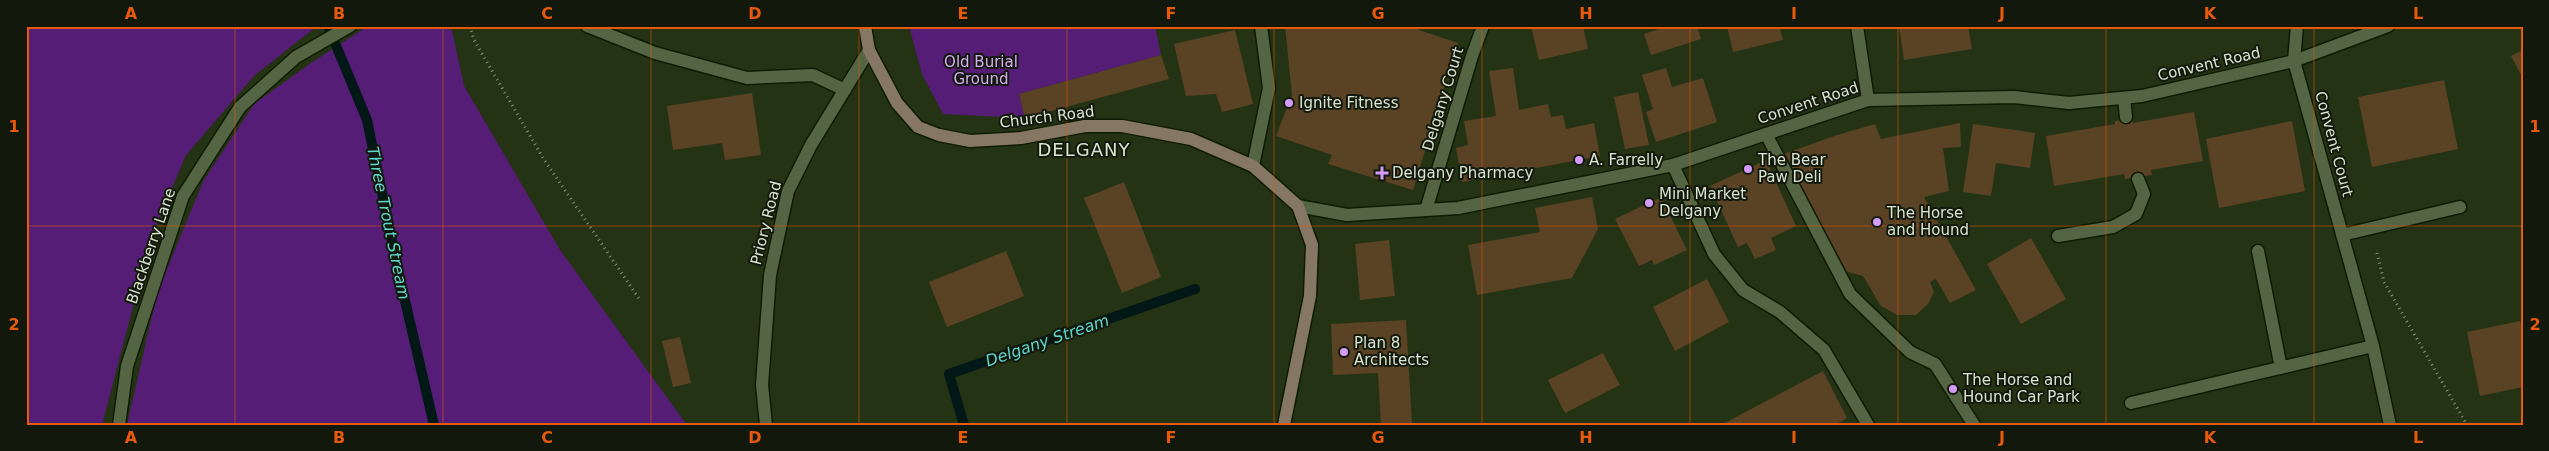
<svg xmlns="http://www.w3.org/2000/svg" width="2549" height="451" font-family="'DejaVu Sans',sans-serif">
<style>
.green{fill:#551d76}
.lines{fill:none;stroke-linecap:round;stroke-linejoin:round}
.stream{stroke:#021817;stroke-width:10}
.building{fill:#5a4225}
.service-casing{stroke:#0e1b00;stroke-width:15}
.minor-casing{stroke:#0e1b00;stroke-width:15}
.tertiary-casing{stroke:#0e1b00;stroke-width:15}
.secondary-casing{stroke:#0e1b00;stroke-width:15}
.path{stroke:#87937b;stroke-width:3;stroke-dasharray:1 4;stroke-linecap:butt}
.service{stroke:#546544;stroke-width:12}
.minor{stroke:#546544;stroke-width:12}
.tertiary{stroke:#546544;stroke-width:12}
.secondary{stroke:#857764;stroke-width:12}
.grid{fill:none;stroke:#e8590c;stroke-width:1;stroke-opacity:0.55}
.poi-dot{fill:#d39cfc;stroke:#12190c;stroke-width:2}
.labels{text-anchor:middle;stroke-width:4;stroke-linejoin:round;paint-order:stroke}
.park-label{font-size:15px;fill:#d6aef5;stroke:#12190c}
.street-label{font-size:15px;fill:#dae4d1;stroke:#12190c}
.poi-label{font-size:15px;fill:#dae4d1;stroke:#12190c;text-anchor:start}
.water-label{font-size:16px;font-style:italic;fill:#5ed5ce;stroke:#12190c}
.quarter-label{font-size:18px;letter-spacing:1px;fill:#dae4d1;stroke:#12190c}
.neatline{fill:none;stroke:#e8590c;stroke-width:2}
.grid-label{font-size:16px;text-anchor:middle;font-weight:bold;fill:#e8590c}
</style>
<rect width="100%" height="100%" fill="#253315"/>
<path class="green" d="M26 26H317L254 76 186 155 151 238 102 425H26Z
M368 26H422L452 30 464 86 560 250 687 425H127L158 290 204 180 254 104 311 63Z
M909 26H1155L1161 55 1019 94 1025 118 943 114 922 74Z"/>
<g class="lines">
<path class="stream" d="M328 26 367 120 399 275 434 425
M964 425 949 374 1195 289"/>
</g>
<path class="building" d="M1285 26H1420L1419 30 1458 43 1413 190 1328 164 1332 155 1276 136 1292 95Z
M1531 26H1583L1588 49 1539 60Z
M1667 26H1697L1701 39 1651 55 1644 34Z
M1727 26H1779L1783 40 1733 52Z
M1899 26H1968L1972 49 1904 60Z
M1235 30 1253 104 1222 112 1216 94 1186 96 1174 44Z
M2523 50V78L2511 56Z
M1161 55 1169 79 1025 118 1019 94Z
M1513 68 1519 110 1548 104 1551 117 1563 115 1566 129 1594 123 1600 156 1462 182 1456 148 1468 145 1464 121 1496 116 1489 71Z
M1666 68 1672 87 1703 78 1717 122 1656 142 1646 112 1653 109 1642 75Z
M2444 80 2458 149 2372 167 2358 97Z
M1638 92 1649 145 1625 149 1614 97Z
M752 93 761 155 725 160 722 143 673 150 667 106Z
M2194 112 2203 161 2151 170 2152 175 2125 179 2124 174 2054 186 2046 136 2115 124V121L2132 118 2133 123Z
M2292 121 2305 191 2219 208 2206 139Z
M1960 123 1961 147 1943 148 1949 191 1924 197 1976 290 1950 303 1936 279 1930 282 1934 292 1928 304 1916 315H1897L1881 306 1863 276 1845 271 1806 205 1784 154 1837 135 1875 124 1881 139Z
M1973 124 2035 133 2030 168 1996 163 1991 196 1963 192Z
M1766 160 1796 226 1771 238 1776 250 1755 259 1747 243 1738 247 1710 186Z
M1124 182 1161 277 1122 293 1084 198Z
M1592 197 1598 229 1572 278 1477 295 1468 245 1540 232 1535 208Z
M1661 197 1687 250 1654 265 1652 260 1639 266 1615 219Z
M2031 238 2066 299 2021 324 1987 264Z
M1389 240 1395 296 1360 300 1355 244Z
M1006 251 1024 296 947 327 929 282Z
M1707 279 1729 322 1675 351 1653 307Z
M1406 320 1412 425H1381L1378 373 1333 375 1331 324Z
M2520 321 2523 333V387L2480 396 2467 332Z
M680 337 691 383 673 387 662 341Z
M1603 353 1620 385 1565 413 1548 380Z
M1823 371 1847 418 1835 425H1721Z"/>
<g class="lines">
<defs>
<path id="service" d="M2124 98 2126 117
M1766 134 1850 294 1910 352 1935 364 1974 425
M1253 166 1269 88 1261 26
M1426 210 1472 56 1483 26
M2058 236 2113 227 2136 214 2144 194 2138 179"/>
<path id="minor" d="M587 26 655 53 747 78 813 75 845 90
M1857 26 1868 100
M2297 26 2294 61 2373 346 2390 425
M1673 165 1714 254 1743 290 1780 312 1824 350 1868 425
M2342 235 2460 207
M2258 251 2281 368
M2131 403 2373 346
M119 425 127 366 183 196 240 107 296 57 350 26
M766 425 762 385 770 275 788 191 811 145 869 50"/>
<path id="tertiary" d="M1298 206 1347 215 1458 208 1673 165 1868 100 2014 97 2069 103 2142 96 2294 61 2388 26"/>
<path id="secondary" d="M865 26 869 50 897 103 918 127 939 135 970 141 1021 138 1085 126H1122L1191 139 1253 166 1298 206 1312 245 1310 296 1284 425"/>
</defs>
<use href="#service" class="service-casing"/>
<use href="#minor" class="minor-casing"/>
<use href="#tertiary" class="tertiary-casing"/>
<use href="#secondary" class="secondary-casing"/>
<path class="path" d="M470 26 474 40 543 158 640 300
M2377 253 2384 282 2467 425"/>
<use href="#service" class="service"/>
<use href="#minor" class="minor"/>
<use href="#tertiary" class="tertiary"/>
<use href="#secondary" class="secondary"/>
</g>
<path class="grid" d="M235 26V425M443 26V425M651 26V425M859 26V425M1067 26V425M1274 26V425M1482 26V425M1690 26V425M1898 26V425M2106 26V425M2314 26V425M26 226H2523"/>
<g class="poi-dot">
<circle cx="1289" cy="103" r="5"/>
<circle cx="1579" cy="160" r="5"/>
<circle cx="1748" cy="169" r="5"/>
<path d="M1379.5 165.5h5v5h5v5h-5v5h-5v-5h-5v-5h5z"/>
<circle cx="1649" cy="203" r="5"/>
<circle cx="1877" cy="222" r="5"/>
<circle cx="1344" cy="352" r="5"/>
<circle cx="1953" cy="389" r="5"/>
</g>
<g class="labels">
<g class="park-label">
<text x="981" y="67">Old Burial<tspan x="981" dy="17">Ground</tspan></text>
</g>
<g class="street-label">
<text transform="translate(2209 64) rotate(-13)" y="5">Convent Road</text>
<text transform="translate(1443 99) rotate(-73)" y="5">Delgany Court</text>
<text transform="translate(1808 103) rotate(-18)" y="5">Convent Road</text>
<text transform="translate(1047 117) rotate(-7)" y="5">Church Road</text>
<text transform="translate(2334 144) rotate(75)" y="5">Convent Court</text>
<text transform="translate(766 223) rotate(-76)" y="5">Priory Road</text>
<text transform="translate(151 246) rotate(-71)" y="5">Blackberry Lane</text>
</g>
<g class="poi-label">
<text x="1299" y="108">Ignite Fitness</text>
<text x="1589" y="165">A. Farrelly</text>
<text x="1758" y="165">The Bear<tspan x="1758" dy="17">Paw Deli</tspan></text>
<text x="1392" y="178">Delgany Pharmacy</text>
<text x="1659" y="199">Mini Market<tspan x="1659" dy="17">Delgany</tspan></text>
<text x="1887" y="218">The Horse<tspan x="1887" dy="17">and Hound</tspan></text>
<text x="1354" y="348">Plan 8<tspan x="1354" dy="17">Architects</tspan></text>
<text x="1963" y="385">The Horse and<tspan x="1963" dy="17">Hound Car Park</tspan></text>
</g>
<g class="water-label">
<text transform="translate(389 223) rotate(78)" y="6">Three Trout Stream</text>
<text transform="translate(1047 340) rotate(-19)" y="6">Delgany Stream</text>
</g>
<g class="quarter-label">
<text x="1084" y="156">DELGANY</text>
</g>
</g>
<rect width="2549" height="451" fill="none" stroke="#12190c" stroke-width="55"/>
<rect x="28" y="28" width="2494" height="396" class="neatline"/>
<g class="grid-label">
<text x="131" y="19">A</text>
<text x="339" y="19">B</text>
<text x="547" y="19">C</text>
<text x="755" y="19">D</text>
<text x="963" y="19">E</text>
<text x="1171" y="19">F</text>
<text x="1378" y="19">G</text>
<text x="1586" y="19">H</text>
<text x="1794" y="19">I</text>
<text x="2002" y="19">J</text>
<text x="2210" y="19">K</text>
<text x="2418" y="19">L</text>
<text x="14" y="132">1</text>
<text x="2535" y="132">1</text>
<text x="14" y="330">2</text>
<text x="2535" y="330">2</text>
<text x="131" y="443">A</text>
<text x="339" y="443">B</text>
<text x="547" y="443">C</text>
<text x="755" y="443">D</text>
<text x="963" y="443">E</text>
<text x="1171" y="443">F</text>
<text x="1378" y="443">G</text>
<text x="1586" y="443">H</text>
<text x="1794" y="443">I</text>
<text x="2002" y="443">J</text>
<text x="2210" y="443">K</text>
<text x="2418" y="443">L</text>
</g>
</svg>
